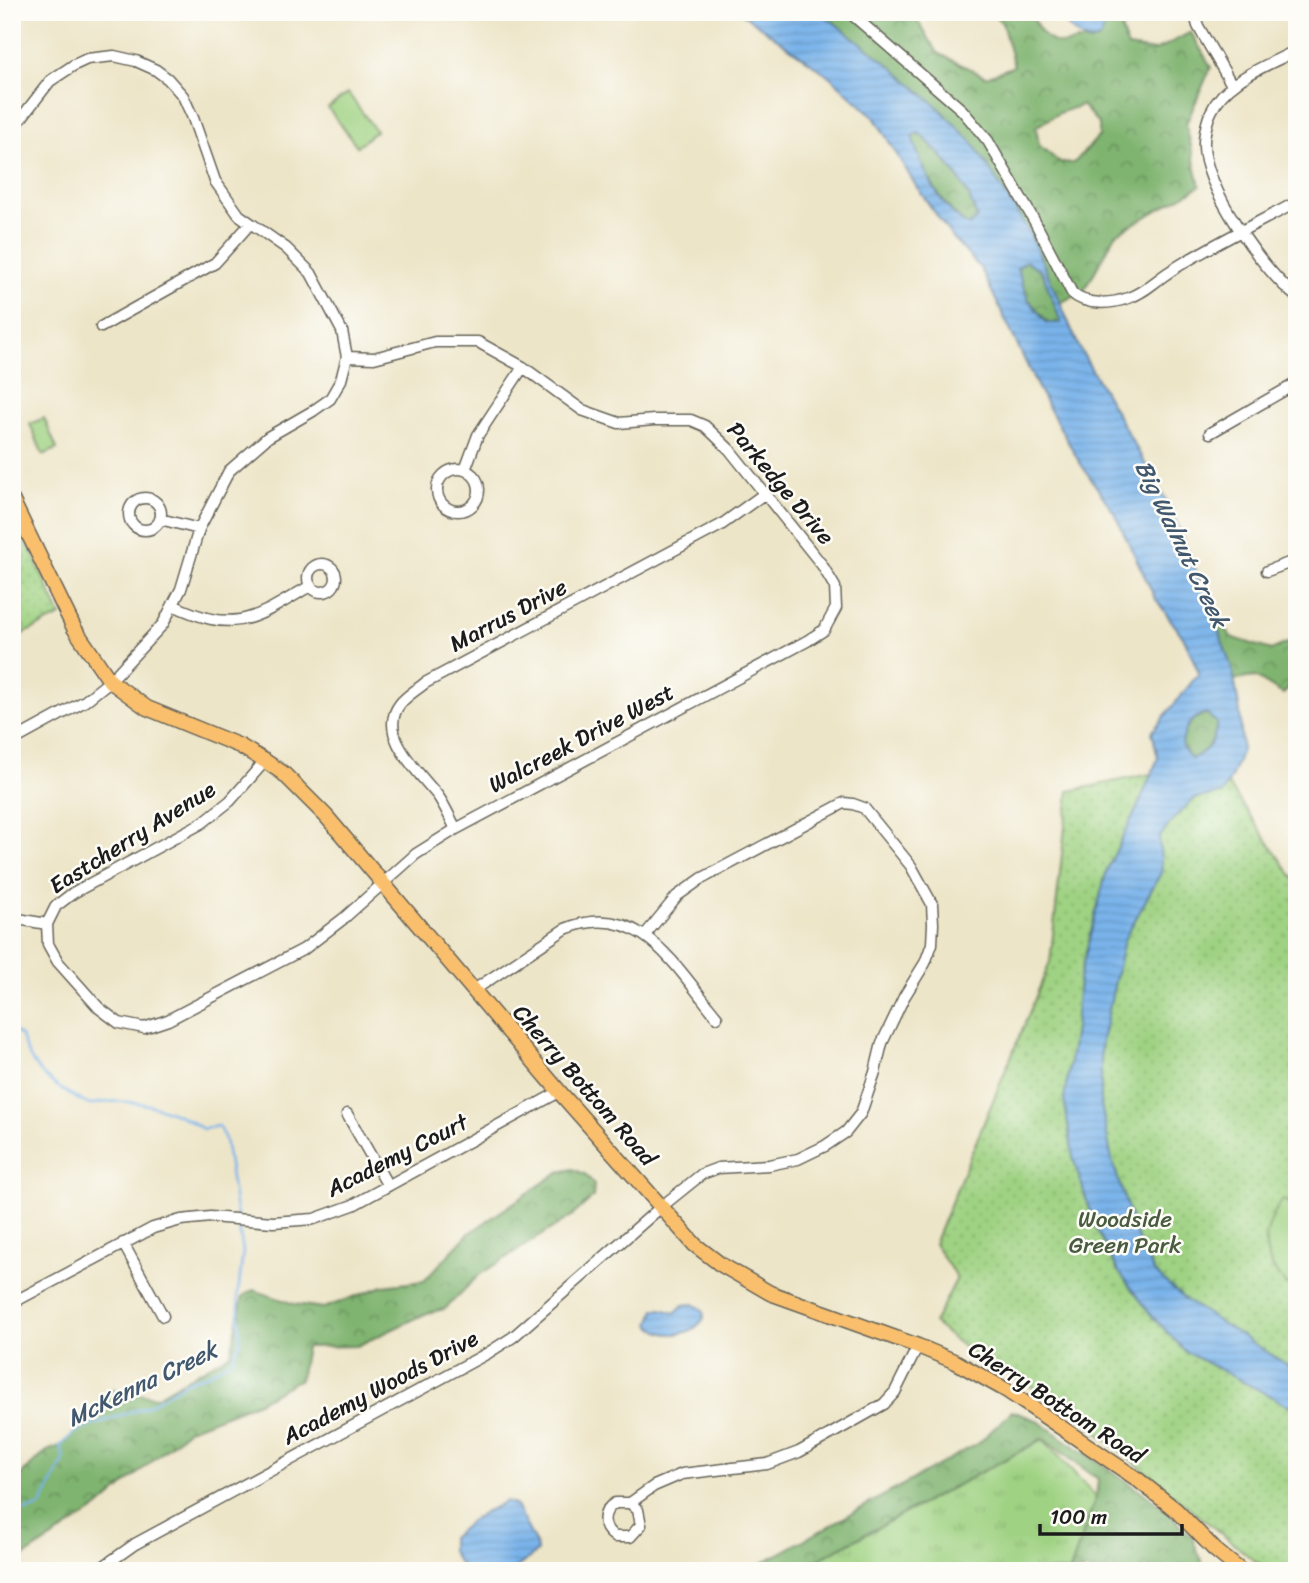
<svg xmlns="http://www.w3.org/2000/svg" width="1309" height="1583" font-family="Sriracha,sans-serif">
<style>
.grass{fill:url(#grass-tufts);stroke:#5e774f;stroke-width:2}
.forest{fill:url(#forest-crowns);stroke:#4e6846;stroke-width:2;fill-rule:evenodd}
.park{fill:url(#park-dots);stroke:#5e774f;stroke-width:2}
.pitch{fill:#9fd282;stroke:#5e774f;stroke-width:2}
.water{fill:url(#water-rules);stroke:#4a6883;stroke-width:2;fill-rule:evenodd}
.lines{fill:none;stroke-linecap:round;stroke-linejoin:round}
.stream{stroke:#79b3ea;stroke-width:2.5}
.minor-casing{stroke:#656258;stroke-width:13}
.major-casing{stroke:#656258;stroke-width:17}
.minor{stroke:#fff;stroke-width:10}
.major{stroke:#f9bf6d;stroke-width:14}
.labels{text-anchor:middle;stroke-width:5;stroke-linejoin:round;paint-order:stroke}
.street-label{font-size:23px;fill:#1c1c1c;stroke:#fdfcf7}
.park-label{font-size:23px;fill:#4a5c40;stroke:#fdfcf7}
.water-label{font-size:24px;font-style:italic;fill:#41586e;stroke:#fdfcf7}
</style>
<defs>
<pattern id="grass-tufts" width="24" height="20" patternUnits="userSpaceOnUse" patternTransform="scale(1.75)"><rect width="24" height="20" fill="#9fd282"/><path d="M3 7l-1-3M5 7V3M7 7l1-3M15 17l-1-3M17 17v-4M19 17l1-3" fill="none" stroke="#88b470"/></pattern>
<pattern id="forest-crowns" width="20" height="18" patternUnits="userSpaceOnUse" patternTransform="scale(1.75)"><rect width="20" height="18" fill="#7fb470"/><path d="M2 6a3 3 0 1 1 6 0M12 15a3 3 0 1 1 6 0" fill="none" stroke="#67925b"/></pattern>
<pattern id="park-dots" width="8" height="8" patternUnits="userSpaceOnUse" patternTransform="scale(1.75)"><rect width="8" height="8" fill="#9fd282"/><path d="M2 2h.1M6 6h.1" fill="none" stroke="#88b470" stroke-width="1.8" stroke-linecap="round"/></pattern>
<pattern id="water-rules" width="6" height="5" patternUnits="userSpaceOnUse" patternTransform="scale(1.75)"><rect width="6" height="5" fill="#79b3ea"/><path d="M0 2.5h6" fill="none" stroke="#6899c8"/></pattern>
</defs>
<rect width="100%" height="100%" fill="#fdfcf7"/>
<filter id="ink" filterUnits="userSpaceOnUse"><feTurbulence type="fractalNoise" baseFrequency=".0143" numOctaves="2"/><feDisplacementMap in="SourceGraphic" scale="14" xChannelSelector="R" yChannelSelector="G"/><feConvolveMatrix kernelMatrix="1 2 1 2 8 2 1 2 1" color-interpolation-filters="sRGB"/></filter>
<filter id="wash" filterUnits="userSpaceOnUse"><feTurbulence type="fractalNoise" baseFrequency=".00686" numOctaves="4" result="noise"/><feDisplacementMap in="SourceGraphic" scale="28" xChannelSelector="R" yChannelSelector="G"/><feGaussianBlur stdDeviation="1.57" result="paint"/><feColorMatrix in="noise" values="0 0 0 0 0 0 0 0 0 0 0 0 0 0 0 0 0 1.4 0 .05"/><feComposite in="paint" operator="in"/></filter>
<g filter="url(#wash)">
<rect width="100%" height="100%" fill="#ede5c8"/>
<path class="grass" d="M1043 1439 1096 1497 1070 1571H797Z"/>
<path class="forest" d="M820 12H912L938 53 986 77 1014 66 1002 23 992 12H1030C1037 26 1044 43 1062 44 1074 44 1077 38 1091 42L1104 16V12H1123L1122 32 1128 47 1155 51 1191 32 1211 67 1186 124 1200 186 1116 234 1084 291 1060 303 1030 233 891 66ZM1082 105 1099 124V136L1074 163H1060L1039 145 1036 127 1059 113Z
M918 133C944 155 968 185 977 218L969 226C940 207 922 168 911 136Z
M1026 261 1042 271 1062 323H1048L1028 299 1017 268Z
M1208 600 1231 637 1271 650 1297 639V681L1283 694 1255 677 1234 680Z
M1207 713 1217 723C1214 743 1210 748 1192 759L1181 747C1184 728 1188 719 1207 713Z
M573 1169 585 1174 594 1184 593 1197 573 1215 479 1275 445 1309 427 1313 357 1346 306 1347 300 1379 258 1402 189 1429 98 1508 19 1560H12V1483L47 1451 60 1446 78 1430 88 1424 110 1390 156 1397 231 1353 243 1296 254 1290 294 1304 324 1308 383 1286 424 1281 468 1234 559 1172Z
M1012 1411 1036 1420 1141 1491 1170 1514 1192 1537 1204 1567 1197 1571H1070L1096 1497 1098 1479 1043 1439 797 1571H748L980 1442Z"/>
<path class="park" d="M12 510 61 616 12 639Z
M1212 761 1297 883V1571H1274L1256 1562 1065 1406 966 1349 934 1323 957 1278 934 1244 1050 962 1069 791Z"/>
<path class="pitch" d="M348 93 376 131 357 146 328 108Z
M44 418 57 449 43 455 30 424Z
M1283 1199 1297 1206V1292C1259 1265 1258 1235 1283 1199Z"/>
<path class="water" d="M740 12H820L891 66 939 108 973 143 1030 233 1080 349 1171 509 1208 600 1233 672 1240 712 1242 750 1232 776 1222 794 1195 798 1177 815 1159 838 1162 871 1124 940 1101 1046V1104L1112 1160 1137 1237 1154 1272 1187 1301 1297 1371V1410L1186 1352 1152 1316 1118 1271 1094 1224 1073 1157 1064 1099 1075 1029 1079 979 1107 869 1138 806 1158 758 1152 732 1199 673 1185 640 1155 598 1115 514 1078 460 1039 390 981 269 952 237 916 186 874 117 829 76ZM919 133C944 155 968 185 977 218L969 226C940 209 922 168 912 136ZM1026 261 1042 271 1061 323H1047L1028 299 1017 268ZM1206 713 1217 723C1214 742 1210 749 1192 759L1182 747C1183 729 1189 719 1206 713Z
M1059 12H1104C1109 60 1072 40 1059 12Z
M694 1304 703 1310 704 1318C693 1336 664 1340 650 1324L655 1310 661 1309 675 1313 683 1305Z
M506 1501 516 1506 536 1544 537 1552 512 1571H464L451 1551V1538L473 1519Z"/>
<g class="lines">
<path class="stream" d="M12 1030 21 1036C31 1073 57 1088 89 1105 128 1095 171 1107 203 1129L218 1126 225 1139 237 1216
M12 1505 24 1511 40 1507 64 1460 60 1446 78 1430 148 1406 186 1382 210 1373 233 1358 240 1340 238 1294 243 1251 238 1223"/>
</g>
</g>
<g filter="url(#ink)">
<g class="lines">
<defs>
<path id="minor" d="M849 12 962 110 988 141 1035 222 1072 293C1085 306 1112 304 1128 298 1144 293 1155 281 1169 272 1209 246 1254 225 1297 202
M1194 12 1198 26 1232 85
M1297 50C1267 66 1226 79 1211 112 1207 120 1204 135 1204 143 1202 185 1264 272 1297 297
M12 130 50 81 74 65 87 59 114 56 136 61 156 70 168 79 183 96 193 118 215 181 239 215 286 248 311 273 342 331 347 357 341 380 330 399 313 411 268 437 229 471 199 529 181 589 163 624 110 681 85 701 12 741
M101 327 215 263 250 224
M1210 433 1297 383
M437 490a21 21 0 1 1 42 0a21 21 0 1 1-42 0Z
M465 470 478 435 523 367
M129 514a16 16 0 1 1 32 0a16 16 0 1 1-32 0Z
M160 519 199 529
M308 578a14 14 0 1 1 28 0a14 14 0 1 1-28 0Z
M1267 571 1297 560
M173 605C236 635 254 619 310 586
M456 829C450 818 445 806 438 796 420 773 376 735 400 704 406 696 418 689 425 683L721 525 764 494
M12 918 47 924
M47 924 48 944 58 962 99 1008 119 1023 144 1028 168 1020 304 949 343 919 416 854 456 829 807 641 824 630 836 608 835 587 822 565 729 449 705 426 691 420H654L619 423 582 410 523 367 478 342H435L374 358 347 357
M47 924 56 906 73 893 202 823 230 801 265 761
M474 990 565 929C640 898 676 968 717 1017
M347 1114 388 1186
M123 1243 163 1316
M12 1303 153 1228 181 1220 210 1217 273 1222 314 1219 353 1205 559 1092
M630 1503 638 1510 641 1525 630 1537H615C601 1527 601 1512 615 1503H630L654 1486 682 1474 767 1464 799 1452 884 1404 895 1392 918 1346
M97 1571 135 1544 488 1353 513 1337 661 1207 702 1174 718 1168 769 1165 798 1159 825 1146 846 1132 861 1113 875 1072 882 1043 904 997 925 963 932 944 933 924 932 904 911 866 864 808 853 804 844 803 701 879 677 896 645 935"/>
<path id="major" d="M12 500 74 628 110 681 147 708 240 746 265 761 283 773 326 816 563 1096 695 1245 720 1264 770 1293 918 1346 956 1362 1006 1390 1137 1479 1176 1510 1215 1550 1241 1571"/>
</defs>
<use href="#minor" class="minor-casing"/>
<use href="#major" class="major-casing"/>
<use href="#minor" class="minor"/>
<use href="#major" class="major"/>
</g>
</g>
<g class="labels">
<g class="street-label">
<text transform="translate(781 483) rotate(50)" y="8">Parkedge Drive</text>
<text transform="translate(508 615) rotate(-28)" y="8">Marrus Drive</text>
<text transform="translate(581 738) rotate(-28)" y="8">Walcreek Drive West</text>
<text transform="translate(132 837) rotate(-32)" y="8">Eastcherry Avenue</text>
<text transform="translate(585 1085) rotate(49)" y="8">Cherry Bottom Road</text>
<text transform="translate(397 1155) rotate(-27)" y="8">Academy Court</text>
<text transform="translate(380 1387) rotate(-28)" y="8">Academy Woods Drive</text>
<text transform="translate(1057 1402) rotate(33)" y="8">Cherry Bottom Road</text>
</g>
<g class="park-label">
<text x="1125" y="1227">Woodside<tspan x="1125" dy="26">Green Park</tspan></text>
</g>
<g class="water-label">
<text transform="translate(1182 544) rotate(64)" y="8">Big Walnut Creek</text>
<text transform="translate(142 1384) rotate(-26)" y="8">McKenna Creek</text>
</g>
</g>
<rect width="1309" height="1583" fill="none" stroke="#fdfcf7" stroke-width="42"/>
<path d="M1040 1524v10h142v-10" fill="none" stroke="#1c1c1c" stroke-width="3.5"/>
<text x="1050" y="1524" font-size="21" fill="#1c1c1c" stroke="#fdfcf7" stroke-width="5" paint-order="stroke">100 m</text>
</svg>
